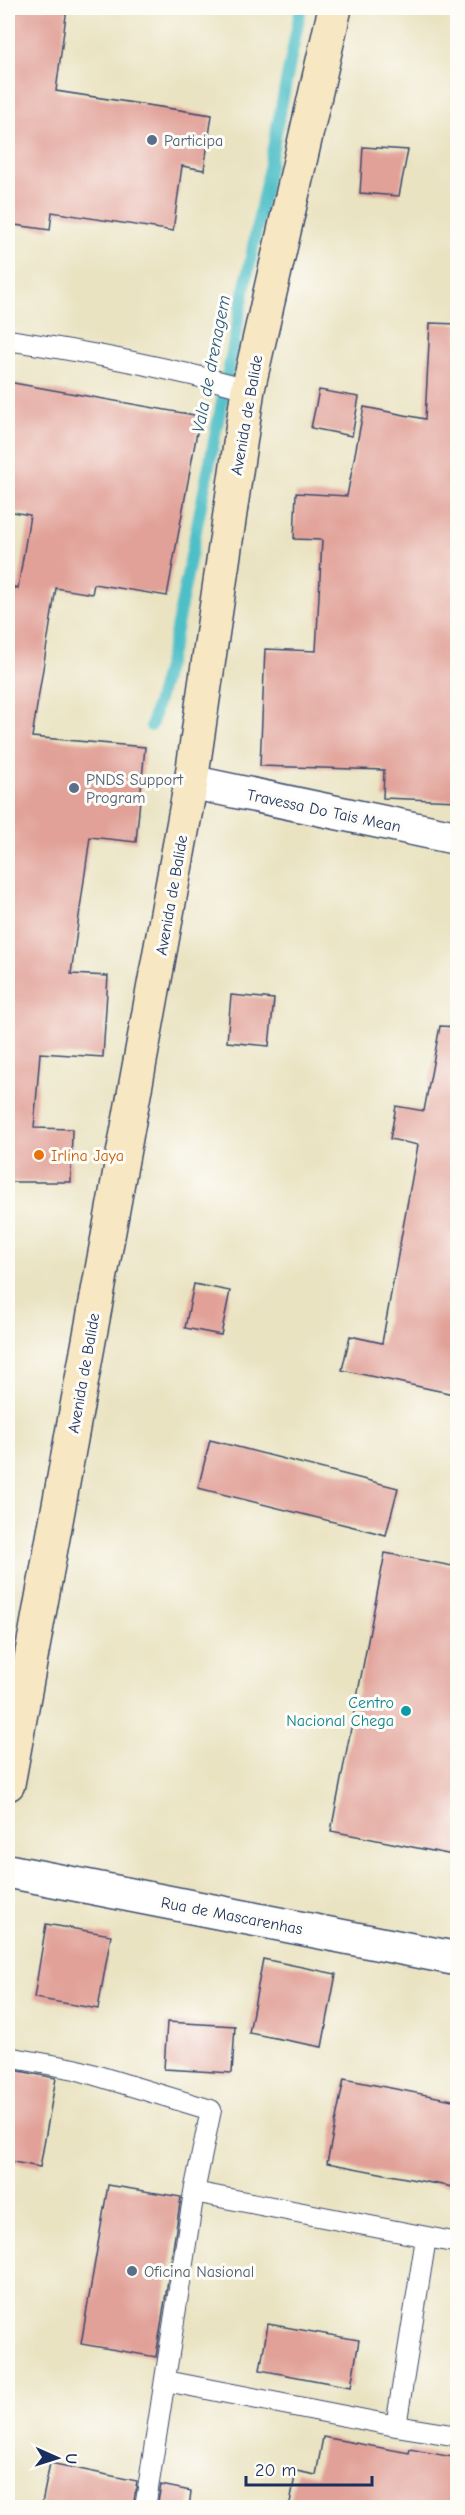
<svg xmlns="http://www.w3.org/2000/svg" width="465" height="2515" font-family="'Comic Neue',sans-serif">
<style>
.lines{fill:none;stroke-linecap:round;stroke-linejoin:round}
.stream{stroke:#50bfc7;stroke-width:12}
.building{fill:#e1a198}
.service-casing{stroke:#3a4a6d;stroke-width:22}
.minor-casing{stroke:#3a4a6d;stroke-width:36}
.secondary-casing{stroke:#3a4a6d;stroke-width:36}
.service{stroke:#fff;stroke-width:20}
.minor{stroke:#fff;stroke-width:33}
.secondary{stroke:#f7e8c3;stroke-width:33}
.service-dot{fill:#5c6f8a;stroke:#fdfcf7;stroke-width:2}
.food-dot{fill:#e8710a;stroke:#fdfcf7;stroke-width:2}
.culture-dot{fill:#0f9aa8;stroke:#fdfcf7;stroke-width:2}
.labels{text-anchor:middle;stroke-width:6;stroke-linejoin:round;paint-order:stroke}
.service-label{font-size:16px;fill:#4e5e75;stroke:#fdfcf7;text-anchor:start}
.street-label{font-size:16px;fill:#1b2f5e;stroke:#fdfcf7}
.food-label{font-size:16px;fill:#c56008;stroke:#fdfcf7;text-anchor:start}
.culture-label{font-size:16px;fill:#0d838f;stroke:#fdfcf7;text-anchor:end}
.water-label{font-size:18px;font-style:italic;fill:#2b5a7e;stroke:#fdfcf7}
</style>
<rect width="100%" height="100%" fill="#fdfcf7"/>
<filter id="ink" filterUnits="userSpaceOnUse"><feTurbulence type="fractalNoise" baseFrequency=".0167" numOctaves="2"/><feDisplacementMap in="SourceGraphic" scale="12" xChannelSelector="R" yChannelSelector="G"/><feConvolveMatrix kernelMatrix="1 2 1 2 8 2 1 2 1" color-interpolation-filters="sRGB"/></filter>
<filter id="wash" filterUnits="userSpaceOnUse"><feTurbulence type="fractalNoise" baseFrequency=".008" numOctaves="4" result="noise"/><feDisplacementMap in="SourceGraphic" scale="24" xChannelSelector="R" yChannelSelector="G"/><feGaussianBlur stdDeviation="1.35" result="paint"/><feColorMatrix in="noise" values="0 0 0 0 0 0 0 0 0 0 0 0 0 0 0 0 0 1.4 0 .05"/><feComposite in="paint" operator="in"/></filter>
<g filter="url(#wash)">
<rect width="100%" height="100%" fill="#eae3c2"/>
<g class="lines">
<path class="stream" d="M151 726 173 645 301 8"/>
</g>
<g id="blocks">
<path class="building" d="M13 8H67L56 91 212 115 204 170 182 166 173 231 52 212 50 230 8 224V51Z
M363 147 408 150 399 196 360 193Z
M430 323 458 324V801L383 798 384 770 260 766 265 649 316 651 322 540 294 539 296 493 347 496 364 407 425 419Z
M8 382 200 416 167 596 94 584 92 594 56 588 32 737 145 747 136 842 90 837 71 974 108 976 103 1057 40 1053 34 1128 72 1129 71 1182H8V623L14 587 18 588 30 515 8 511Z
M319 390 359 397 352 436 311 428Z
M231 995 274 999 269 1046 227 1042Z
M440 1026 458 1027V1395L342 1370 350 1336 382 1343 418 1145 390 1139 396 1106 424 1111Z
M194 1284 230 1291 221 1335 185 1328Z
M210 1440 398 1488 386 1535 198 1488Z
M385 1553 458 1567V1856L331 1831Z
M46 1924 111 1935 98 2009 34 1998Z
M263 1959 336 1974 322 2047 249 2033Z
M167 2022 235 2026 232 2073 164 2069Z
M14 2070 56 2078 40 2167 8 2161V2107Z
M344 2079 458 2101V2188L327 2163Z
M108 2185 181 2197 156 2357 81 2344Z
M268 2324 359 2340 351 2387 260 2370Z
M323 2437 409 2453 410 2449 458 2458V2508H289L296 2471 316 2475Z
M50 2463 137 2481 133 2508H41Z
M161 2485 191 2491 189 2508H157Z"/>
</g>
</g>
<g filter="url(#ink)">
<use href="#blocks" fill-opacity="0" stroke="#3a4a6d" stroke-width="1.5"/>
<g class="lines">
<defs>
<path id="service" d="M8 340C88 352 169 368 248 389
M8 2057 75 2069 211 2110 194 2192 145 2508
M194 2192 458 2243
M426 2238 396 2426 458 2436
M166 2381 396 2426"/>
<path id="minor" d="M191 782 458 838
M8 1871 458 1959"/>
<path id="secondary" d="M8 1784 191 782 248 389 335 8"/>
</defs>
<use href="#service" class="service-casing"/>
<use href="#minor" class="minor-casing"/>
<use href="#secondary" class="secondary-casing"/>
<use href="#service" class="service"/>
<use href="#minor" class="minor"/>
<use href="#secondary" class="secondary"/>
</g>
</g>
<g class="service-dot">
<circle cx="152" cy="140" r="6"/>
<circle cx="74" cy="788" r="6"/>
<circle cx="132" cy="2271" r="6"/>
</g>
<circle class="food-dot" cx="39" cy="1155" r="6"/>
<circle class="culture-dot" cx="406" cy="1711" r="6"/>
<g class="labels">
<g class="service-label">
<text x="164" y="146">Participa</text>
<text x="86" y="785">PNDS Support<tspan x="86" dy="18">Program</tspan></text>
<text x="144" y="2277">Oficina Nasional</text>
</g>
<g class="street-label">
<text transform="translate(246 415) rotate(-80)" y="6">Avenida de Balide</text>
<text transform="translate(324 810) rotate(12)" y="6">Travessa Do Tais Mean</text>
<text transform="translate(171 895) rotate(-80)" y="6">Avenida de Balide</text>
<text transform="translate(83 1373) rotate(-80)" y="6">Avenida de Balide</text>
<text transform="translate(232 1915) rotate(11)" y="6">Rua de Mascarenhas</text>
</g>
<g class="food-label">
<text x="51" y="1161">Irlina Jaya</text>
</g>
<g class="culture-label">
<text x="394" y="1708">Centro<tspan x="394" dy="18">Nacional Chega</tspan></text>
</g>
<g class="water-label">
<text transform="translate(211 364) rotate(-79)" y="6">Vala de drenagem</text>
</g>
</g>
<rect width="465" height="2515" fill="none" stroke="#fdfcf7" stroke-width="30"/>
<g transform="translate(57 2458) rotate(93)" stroke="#fdfcf7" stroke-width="4.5" paint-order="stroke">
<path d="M0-4.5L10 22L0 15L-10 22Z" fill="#1b2f5e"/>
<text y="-9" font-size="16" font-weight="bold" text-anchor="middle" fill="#1b2f5e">U</text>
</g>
<path d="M246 2476v9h126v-9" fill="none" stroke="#1b2f5e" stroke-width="3"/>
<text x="255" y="2476" font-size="18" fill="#1b2f5e" stroke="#fdfcf7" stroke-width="4.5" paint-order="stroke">20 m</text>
</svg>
